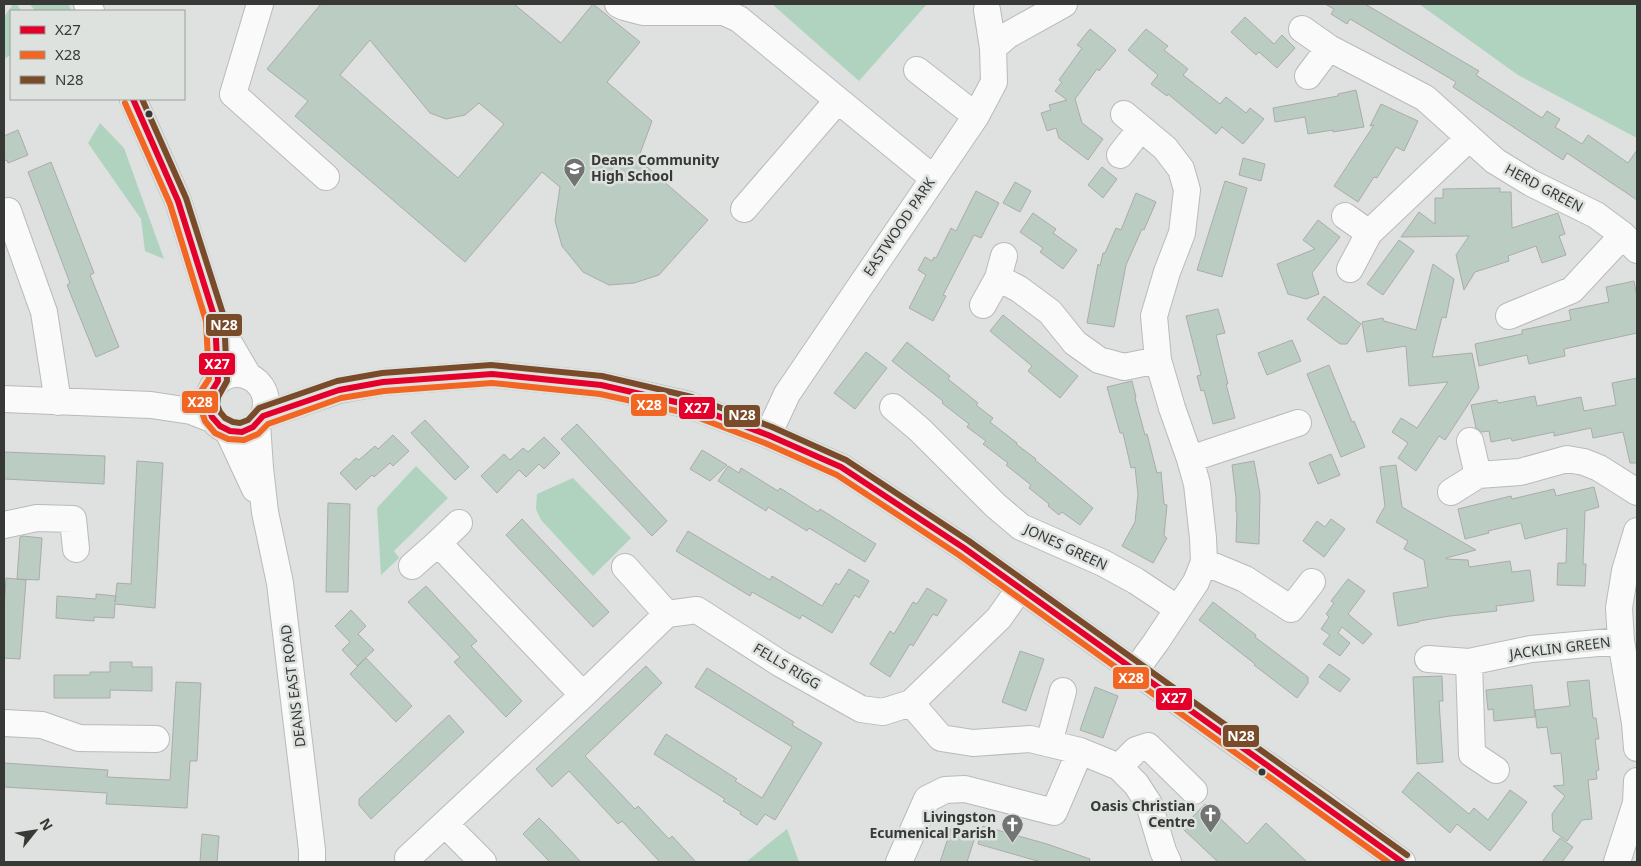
<svg xmlns="http://www.w3.org/2000/svg" width="1641" height="866" font-family="'Noto Sans',sans-serif">
<style>
.green{fill:#b0d3c0}
.building{fill:#bbccc3;stroke:#aaacaa;fill-rule:evenodd}
.lines{fill:none;stroke-linecap:round;stroke-linejoin:round}
.minor-casing{stroke:#b9bab9;stroke-width:28}
.minor{stroke:#fafafa;stroke-width:26}
.bus-1-casing{stroke:#dde2df;stroke-width:10}
.bus-2-casing{stroke:#dde2df;stroke-width:10}
.bus-3-casing{stroke:#dde2df;stroke-width:10}
.bus-1{stroke:#e4002b;stroke-width:6}
.bus-2{stroke:#f26522;stroke-width:6}
.bus-3{stroke:#7a4b2a;stroke-width:6}
.bus-dot{fill:#373937;stroke:#dde2df;stroke-width:2}
.labels{text-anchor:middle;stroke-width:5;stroke-linejoin:round;paint-order:stroke}
.poi-label{font-size:14px;font-weight:bold;fill:#373937;stroke:#dde2df;text-anchor:end}
.street-label{font-size:14px;fill:#373937;stroke:#dde2df}
.line-badge{stroke:#dde2df;stroke-width:2}
.badge-label{font-size:14px;text-anchor:middle;font-weight:bold;fill:#fff}
</style>
<rect width="100%" height="100%" fill="#dee1df"/>
<path class="green" d="M13 4H17L21 11H11V55L4 59V17Z
M30 4H68L72 11H35Z
M772 4H927L859 81Z
M1419 4H1637V138L1518 75Z
M100 123 124 148 164 259 145 251 141 219 88 143Z
M416 466 448 498 394 551 399 558 381 575 377 508Z
M573 478 631 538 593 576 541 520 536 509 537 494Z
M787 829 799 862H746Z"/>
<path class="building" d="M321 4H514L561 43 593 4 640 42 607 82 652 121 638 159 708 220 659 275 634 283 609 285 583 272 562 246 555 221 560 187 542 172 465 262 295 116 308 101 267 69ZM370 40 430 113 446 119 465 115 479 103 504 124 458 178 340 75Z
M1325 4H1365L1479 71 1476 75 1542 118 1547 111 1560 119 1555 127 1582 144 1588 135 1628 163 1637 150V200L1567 153 1563 160 1453 87 1456 82 1350 19 1347 24 1331 14 1334 9Z
M1245 17 1274 44 1282 35 1295 48 1277 68 1259 52 1256 55 1231 32Z
M1090 29 1116 50 1099 71 1097 69 1075 99 1082 123 1103 139 1088 160 1059 138 1056 128 1047 131 1041 113 1051 110 1049 105 1067 100 1055 91 1062 82 1059 80 1082 48 1077 45Z
M1146 29 1168 46 1164 50 1188 69 1183 75 1220 104 1226 97 1246 113 1250 108 1264 119 1243 144 1222 127 1216 134 1168 94 1167 96 1151 84 1158 75 1128 50Z
M1356 90 1364 127 1333 132V130L1308 134 1305 117 1275 122 1273 108 1338 96V94Z
M1381 104 1418 121 1404 151 1396 147 1377 178 1374 177 1358 202 1334 186 1374 125 1370 126Z
M18 130 28 155 8 163 7 160 4 161V136Z
M1243 158 1265 164 1261 181 1239 175Z
M51 162 94 273 90 275 119 347 96 357 67 285 70 283 28 172Z
M1102 167 1117 179 1103 198 1088 185Z
M1225 181 1247 188 1222 277 1197 270Z
M1015 182 1031 191 1020 212 1003 203Z
M1500 188V192H1511L1512 228 1558 213 1565 234 1559 236 1566 255 1542 263 1536 246 1508 256 1509 261 1475 272 1464 290 1456 255 1469 236 1401 237 1419 212 1435 224V198H1443V189Z
M976 191 999 203 981 238 974 235 943 295 946 296 933 321 909 308 926 275 918 270 925 257 932 261 934 257 936 258 951 228 956 231Z
M1136 193 1156 202 1144 230 1142 229 1126 265 1114 327 1087 323 1098 264 1100 266 1103 253H1105L1116 228 1121 230Z
M1033 213 1056 229 1053 233 1077 250 1063 269 1040 252 1043 248 1020 232Z
M1318 220 1340 237 1312 273 1319 294 1306 299 1288 294 1277 264 1315 249 1303 240Z
M1399 240 1414 251 1383 295 1367 284Z
M1433 264 1454 279 1446 318 1442 317 1432 357 1472 353 1479 388 1445 440 1439 436 1416 471 1398 458 1408 443 1392 432 1401 418 1417 428 1448 382 1409 386 1406 346 1367 352 1362 322 1383 318 1384 321 1416 330Z
M1634 281 1637 297V333L1564 349 1565 356 1529 364 1527 355 1479 366 1475 344 1522 334V330L1571 320 1569 310 1609 302 1606 287Z
M1324 296 1361 324 1347 344H1340L1307 319Z
M1218 309 1225 333 1216 335 1228 384H1226L1235 418 1213 424 1204 390 1201 391 1197 376 1201 375 1186 316Z
M1003 315 1078 376 1060 398 1028 371 1032 366 990 331Z
M1292 340 1301 361 1267 375 1258 353Z
M907 342 950 376 948 379 978 403 976 405 993 418 990 422 1017 443 1016 444 1036 459 1035 460 1093 508 1080 525 1062 512 1059 515 1048 506 1049 504 1029 488 1031 485 1006 465 1008 463 983 444 986 441 967 427 969 424 942 403 943 401 892 361Z
M866 352 887 368 855 409 834 393Z
M1329 365 1352 422 1354 421 1365 447 1341 457 1307 374Z
M1637 378V463H1630L1623 432 1593 438 1591 428 1554 436V432L1512 441 1511 438 1491 442 1489 431 1482 432 1476 428 1471 405 1497 400 1498 403 1535 396 1537 406 1581 397 1584 411 1616 405 1612 383Z
M1132 381 1136 397 1135 398 1145 435 1147 434 1157 473 1161 472 1164 504 1167 505 1164 536 1167 538 1153 563 1122 546 1135 522 1138 494 1135 467 1131 468 1123 433H1120L1107 387Z
M425 420 469 467 455 480 411 433Z
M577 424 667 521 652 536 561 439Z
M393 435 409 451 393 466 390 463 374 477 372 475 356 490 340 473 356 458 359 460 375 446 378 449Z
M544 437 560 453 544 469 539 464 526 477 519 470 497 493 481 476 504 454 510 460 523 448 528 452Z
M702 450 727 465 710 481 690 469Z
M4 452 105 456 104 484 4 479Z
M1331 454 1340 475 1318 484 1309 463Z
M137 461 163 463 155 608 115 604 114 618 94 617V621L56 618 57 596 96 599V594L116 596 115 602 117 583 131 584Z
M1254 461 1260 494 1259 544 1236 542 1237 512H1236V498L1232 465Z
M1396 465 1402 507 1476 550 1446 558V559L1468 560 1469 567 1510 561 1512 572 1530 570 1534 601 1496 606 1497 611 1450 616 1419 621V622L1398 626 1393 593 1428 587 1424 560 1404 549 1408 541 1376 522 1385 506 1380 467Z
M728 466 739 473 741 468 778 491 780 488 818 512 820 509 876 544 865 562 809 528 807 531 768 507 766 511 718 481Z
M1594 487 1599 507 1585 511 1583 564H1586L1585 586 1557 585 1558 563H1566L1567 528 1525 539 1521 523 1488 531 1489 533 1465 539 1458 509 1511 496 1512 499 1554 489 1556 496Z
M328 503 350 504 348 592H326Z
M522 519 609 612 593 627 506 535Z
M1331 519 1345 529 1324 557 1303 541 1317 521 1325 527Z
M688 531 770 580 772 576 822 606 836 583 839 585 849 569 869 581 859 598 855 595 832 633 802 615 800 619 752 592 750 596 676 551Z
M23 536 42 538 39 580 17 579 20 537Z
M6 578 26 580 20 659 4 658V611Z
M1348 579 1365 591 1348 614 1372 634 1363 644 1342 627 1338 633 1350 643 1340 656 1323 644 1330 635 1321 629 1329 617 1326 614 1334 603 1331 601Z
M426 586 477 641 471 646 522 701 506 717 454 662 460 657 408 602Z
M927 588 947 600 937 616 933 614 913 646 910 644 890 677 870 664 890 631 894 634 913 602 917 604Z
M1213 602 1256 635 1255 637 1308 677V683L1297 698 1254 665 1255 664 1199 620Z
M351 610 366 626 358 634 374 650 357 666 342 650 350 642 335 626Z
M1020 651 1044 659 1026 711 1002 702Z
M366 658 412 706 396 722 350 674Z
M110 662H132V667H152V691L110 690V698H54V675H90V672H110Z
M1329 664 1350 679 1340 692 1319 677Z
M646 666 662 683 585 756 635 809 638 806 669 839 672 836 696 862H660L622 821 618 824 569 771 552 787 536 769Z
M707 668 794 722 792 725 822 743 775 820 765 814 757 825 740 814 741 812 723 801 725 799 654 754 666 734 737 779 735 781 762 798 792 747 695 687Z
M1442 676 1443 701H1439L1443 762 1417 764 1413 677Z
M1589 680 1593 718H1596L1599 739H1595L1599 770 1596 771 1597 779 1588 780 1592 819 1582 820 1567 841 1553 831 1552 814 1565 796 1553 786 1564 785 1561 753 1551 754 1547 727 1537 728 1535 710 1570 706 1567 682Z
M176 682 201 683 197 761H190L187 808 106 804 107 793 4 787V763L108 770 107 777 170 780Z
M1532 685 1535 717 1494 721 1493 709 1488 710 1486 690Z
M1095 687 1118 696 1103 738 1080 730Z
M449 715 464 732 371 819 359 805V799Z
M1418 772 1469 814 1474 808 1488 820 1510 790 1527 802 1490 851 1457 824 1450 833 1402 792Z
M1205 804 1247 844 1266 823 1307 862H1218L1182 828Z
M539 818 550 829 581 862H550L523 834Z
M952 826 976 834 967 862H940Z
M983 826 1047 844 1090 859 1089 862H1041L978 844Z
M202 834 219 836 217 862H200Z
M1560 838 1573 847 1562 862H1542Z"/>
<g class="lines">
<defs>
<path id="minor" d="M87 4 91 11
M260 4 233 94 326 177
M618 4 624 7 643 12H724L739 19 933 178
M1302 29 1329 48 1425 98 1495 161 1531 183 1596 215 1623 235 1637 250
M993 48 1008 35 1064 4
M917 70 976 116
M1308 76 1329 48
M133 99 178 201 215 319 249 377
M1124 114 1165 148 1181 169 1187 190 1182 233 1167 272 1154 316 1158 360 1172 408 1190 459 1197 484 1203 538 1204 562 1196 582 1156 642 1135 671
M1120 155 1141 128
M744 209 838 100
M8 211 44 312 58 402
M1345 216 1369 233
M1350 269 1369 233 1468 139
M998 278 1019 289 1050 312 1075 343 1099 360 1124 367 1158 360
M983 305 998 278 1004 256
M1509 316 1572 290 1623 235
M208 403a29 29 0 1 1 58 0a29 29 0 1 1-58 0Z
M4 399 151 405 191 411 214 420
M893 407 920 430 995 505 1021 527 1103 563 1136 581 1178 609
M263 416 339 390 383 382 492 374 601 385 689 405 768 435 841 467 964 548 1241 747 1323 804 1402 862
M257 424 260 468 265 512 280 583 312 850V862
M228 431 255 489
M768 435 787 394 976 116 994 82 993 48 987 10
M1470 441 1478 475
M1190 459 1298 423
M1451 492 1478 475 1520 472 1567 459 1584 462 1599 468 1637 492
M459 523 438 543 583 695
M4 525 37 518 73 519 76 549
M1637 531 1625 571 1619 608 1621 641 1635 723 1637 748
M1204 562 1245 579 1291 609 1312 582
M412 566 438 543
M625 567 667 614
M1428 659 1469 662 1531 649 1621 641
M1469 662 1472 754 1496 770
M911 703 941 738 973 743 1030 739 1080 751 1119 767 1136 784 1149 804 1163 851 1168 862
M4 723 42 725 79 738 156 739
M1049 743 1063 691
M1119 767 1136 750 1148 746 1194 791
M445 824 483 862
M408 858 583 695 667 614 697 610 781 664 861 709 883 712 911 703 999 618 1020 588
M899 862 927 799 945 790 965 789 1054 812 1080 751
M1617 862 1636 803 1637 781"/>
</defs>
<use href="#minor" class="minor-casing"/>
<use href="#minor" class="minor"/>
<defs>
<path id="bus-1" d="M133 99 178 201 215 319 218 381 210 394 208 406 212 417 220 426 230 431 242 432 253 427 263 416 339 390 383 382 492 374 601 385 689 405 768 435 841 467 964 548 1402 862"/>
<path id="bus-2" d="M125 103 170 204 206 321 209 379 201 391 200 406 205 421 215 433 228 439 244 440 258 434 268 424 341 398 384 391 492 383 600 394 686 413 765 443 837 475 959 555 1388 862"/>
<path id="bus-3" d="M142 99 186 198 224 317 227 381 218 397 217 405 220 412 225 418 233 422 240 423 248 420 259 408 337 381 382 373 491 365 602 376 692 397 772 427 846 460 969 541 1407 855"/>
</defs>
<use href="#bus-1" class="bus-1-casing"/>
<use href="#bus-2" class="bus-2-casing"/>
<use href="#bus-3" class="bus-3-casing"/>
<use href="#bus-1" class="bus-1"/>
<use href="#bus-2" class="bus-2"/>
<use href="#bus-3" class="bus-3"/>
</g>
<defs>
<symbol id="school-pin" viewBox="-11 -11 22 30"><path d="M0 17L-7.5 6A9.5 9.5 0 1 1 7.5 6Z" fill="#717472" stroke="#dde2df"/><path d="M0-5L7-2L0 1L-7-2ZM-4 1L0 2.5L4 1V4Q0 6-4 4Z" fill="#fff"/></symbol>
<symbol id="church-pin" viewBox="-11 -11 22 30"><path d="M0 17L-7.5 6A9.5 9.5 0 1 1 7.5 6Z" fill="#717472" stroke="#dde2df"/><path d="M-1.2-6h2.4v3.5h3.3v2.4h-3.3V6h-2.4V-.1h-3.3v-2.4h3.3Z" fill="#fff"/></symbol>
</defs>
<g fill-rule="evenodd">
<use href="#school-pin" x="562" y="156" width="25" height="34"/>
<use href="#church-pin" x="1198" y="802" width="25" height="34"/>
<use href="#church-pin" x="1000" y="812" width="25" height="34"/>
</g>
<g class="bus-dot">
<circle cx="149" cy="114" r="4.5"/>
<circle cx="1262" cy="772" r="4.5"/>
</g>
<g class="labels">
<g class="poi-label">
<text x="591" y="165" text-anchor="start">Deans Community<tspan x="591" dy="16">High School</tspan></text>
<text x="1195" y="811">Oasis Christian<tspan x="1195" dy="16">Centre</tspan></text>
<text x="996" y="822">Livingston<tspan x="996" dy="16">Ecumenical Parish</tspan></text>
</g>
<g class="street-label">
<text transform="translate(1544 188) rotate(28)" y="5">HERD GREEN</text>
<text transform="translate(899 227) rotate(-56)" y="5">EASTWOOD PARK</text>
<text transform="translate(1066 547) rotate(25)" y="5">JONES GREEN</text>
<text transform="translate(1560 648) rotate(-7)" y="5">JACKLIN GREEN</text>
<text transform="translate(787 666) rotate(31)" y="5">FELLS RIGG</text>
<text transform="translate(293 686) rotate(-97)" y="5">DEANS EAST ROAD</text>
</g>
</g>
<g class="line-badge">
<rect x="205" y="313" width="38" height="24" rx="5" fill="#7a4b2a"/>
<rect x="198" y="352" width="38" height="24" rx="5" fill="#e4002b"/>
<rect x="181" y="390" width="38" height="24" rx="5" fill="#f26522"/>
<rect x="630" y="393" width="38" height="24" rx="5" fill="#f26522"/>
<rect x="678" y="396" width="38" height="24" rx="5" fill="#e4002b"/>
<rect x="723" y="404" width="38" height="24" rx="5" fill="#7a4b2a"/>
<rect x="1112" y="666" width="38" height="24" rx="5" fill="#f26522"/>
<rect x="1155" y="687" width="38" height="24" rx="5" fill="#e4002b"/>
<rect x="1222" y="724" width="38" height="24" rx="5" fill="#7a4b2a"/>
</g>
<g class="badge-label">
<text x="224" y="330">N28</text>
<text x="217" y="369">X27</text>
<text x="200" y="407">X28</text>
<text x="649" y="410">X28</text>
<text x="697" y="413">X27</text>
<text x="742" y="420">N28</text>
<text x="1131" y="683">X28</text>
<text x="1174" y="703">X27</text>
<text x="1241" y="741">N28</text>
</g>
<rect width="1641" height="866" fill="none" stroke="#373937" stroke-width="10"/>
<rect x="10" y="10" width="175" height="90" fill="#dde2df" stroke="#9b9e9c"/>
<rect x="20" y="26" width="25" height="8" fill="#e4002b" stroke="#9b9e9c"/>
<text x="55" y="35" font-size="15" fill="#373937">X27</text>
<rect x="20" y="51" width="25" height="8" fill="#f26522" stroke="#9b9e9c"/>
<text x="55" y="60" font-size="15" fill="#373937">X28</text>
<rect x="20" y="76" width="25" height="8" fill="#7a4b2a" stroke="#9b9e9c"/>
<text x="55" y="85" font-size="15" fill="#373937">N28</text>
<g transform="translate(35 831) rotate(60)" stroke="#dde2df" stroke-width="4" paint-order="stroke">
<path d="M0-4L9 19L0 12L-9 19Z" fill="#373937"/>
<text y="-8" font-size="14" font-weight="bold" text-anchor="middle" fill="#373937">N</text>
</g>
</svg>
